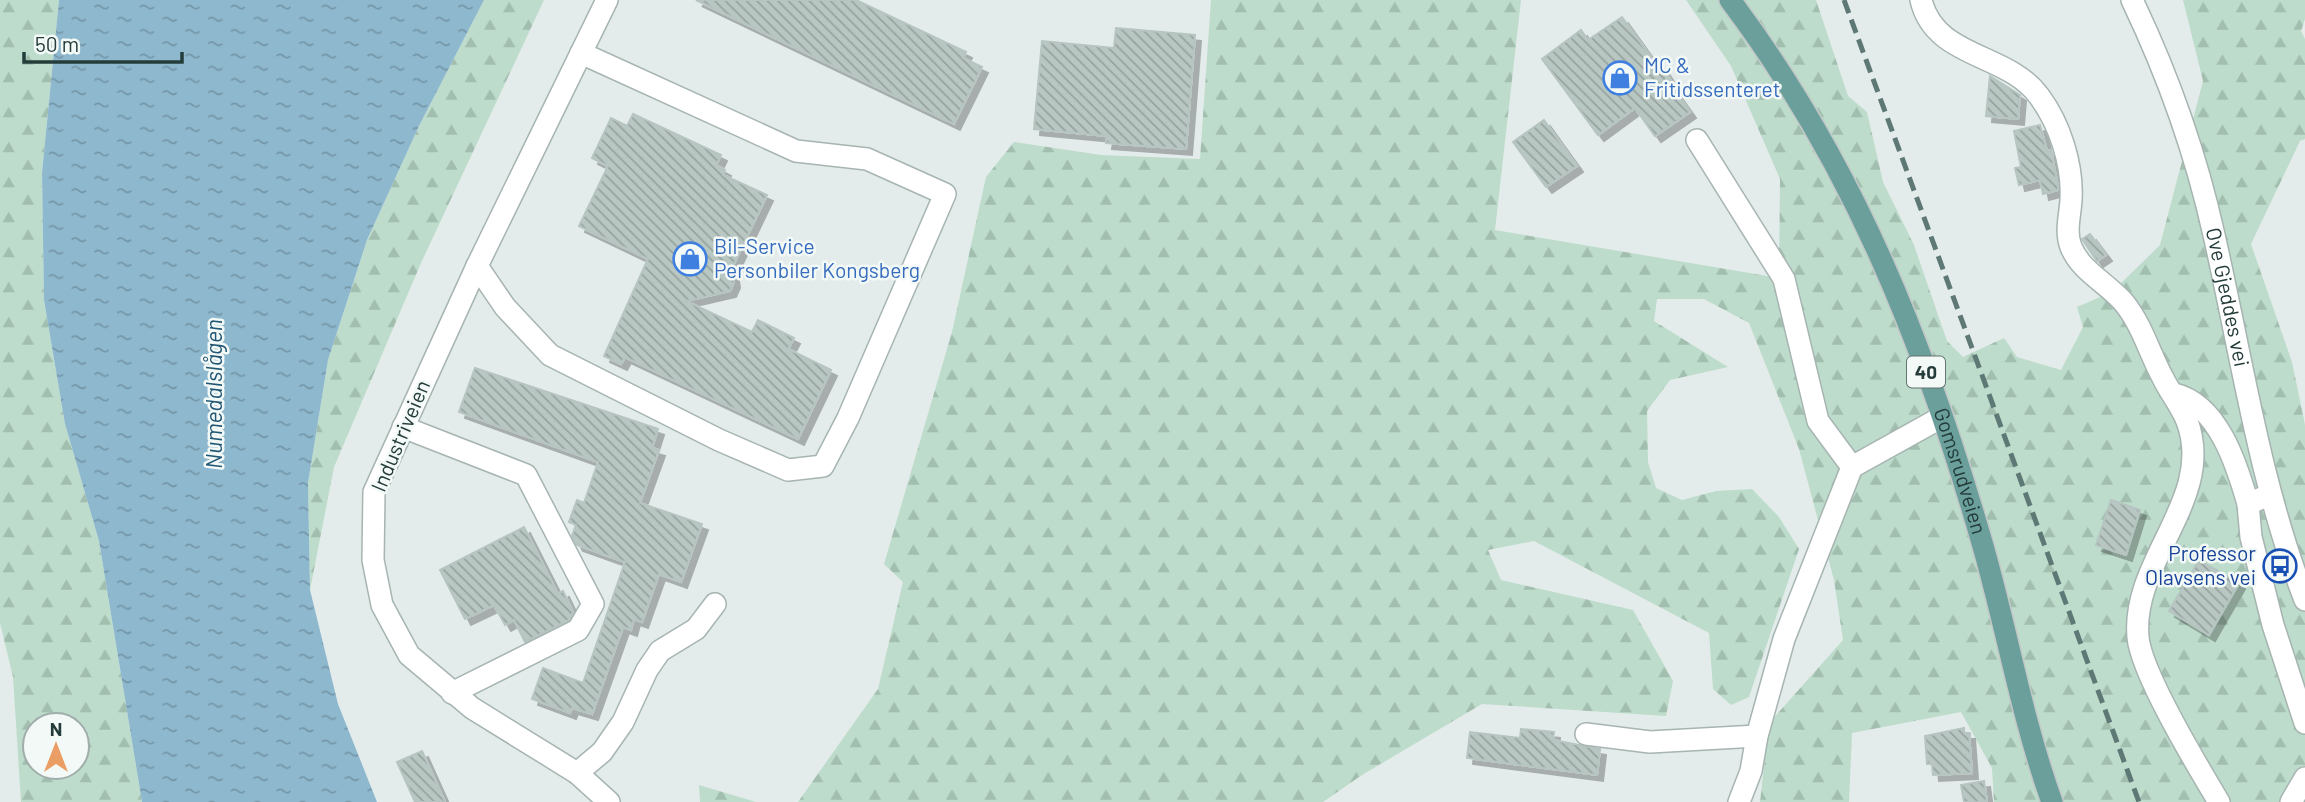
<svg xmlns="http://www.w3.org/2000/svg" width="2305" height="802" font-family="Barlow,sans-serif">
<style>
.forest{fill:url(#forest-firs);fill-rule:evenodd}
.water{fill:url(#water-ripples)}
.building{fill:url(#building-back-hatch);stroke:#b6c5c2;stroke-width:2;filter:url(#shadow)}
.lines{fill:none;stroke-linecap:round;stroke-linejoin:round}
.minor-casing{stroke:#a6b4b2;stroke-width:24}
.major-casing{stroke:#c2c8c8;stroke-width:24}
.minor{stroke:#fff;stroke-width:21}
.major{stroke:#6a9f9b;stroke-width:21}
.rail{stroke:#5e7876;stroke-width:5;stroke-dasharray:14 7;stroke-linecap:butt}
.labels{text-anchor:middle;stroke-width:5;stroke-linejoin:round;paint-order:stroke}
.shield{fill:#f3f9f7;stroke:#627573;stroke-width:2}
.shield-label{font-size:19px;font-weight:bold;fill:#243c3a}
.shop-label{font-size:21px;fill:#366cbe;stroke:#f3f9f7;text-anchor:start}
.street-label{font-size:21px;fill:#243c3a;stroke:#f3f9f7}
.transit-label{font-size:21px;fill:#164399;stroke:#f3f9f7;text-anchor:end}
.water-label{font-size:23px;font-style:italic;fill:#215775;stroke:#f3f9f7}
</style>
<defs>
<pattern id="forest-firs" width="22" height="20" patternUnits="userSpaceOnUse" patternTransform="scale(1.75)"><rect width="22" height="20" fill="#bddccb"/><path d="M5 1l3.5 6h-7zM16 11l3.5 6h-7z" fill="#a2beaf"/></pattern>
<pattern id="water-ripples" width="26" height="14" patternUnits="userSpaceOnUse" patternTransform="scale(1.75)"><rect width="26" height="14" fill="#8eb8ce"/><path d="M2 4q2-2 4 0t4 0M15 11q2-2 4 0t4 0" fill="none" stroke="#7497a8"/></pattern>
<pattern id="building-back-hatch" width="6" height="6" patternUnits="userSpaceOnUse" patternTransform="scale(1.75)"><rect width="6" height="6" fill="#b9c7c3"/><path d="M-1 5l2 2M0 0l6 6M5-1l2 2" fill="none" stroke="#96a39f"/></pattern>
<filter id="shadow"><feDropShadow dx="6" dy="6" stdDeviation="0" flood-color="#0004"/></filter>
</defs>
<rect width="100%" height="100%" fill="#e3ecea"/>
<path class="forest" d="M0 0H59L42 173 44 300 65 424 99 541 142 802H21L13 677 0 623ZM35 725H77V767H35Z
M484 0H544L421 263 334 467 310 590 308 483 328 360 367 240 419 126Z
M1211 0H1521L1495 230 1779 278 1780 179 1731 66 1686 0H1816L1848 96 1867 112 1883 182 1914 245 1947 341 1963 357 2004 338 2017 357 2061 370 2083 327 2077 307 2112 292 2160 245 2203 81 2183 0H2305V19L2301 31 2305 39V139L2300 141 2251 244 2292 362 2305 425V802H1994L1992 768 1961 712 1852 733 1849 802H1760L1769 723 1843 640 1834 580 1799 449 1749 323 1704 299H1657L1654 321 1728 367 1670 380 1647 411 1648 462 1656 488 1682 500 1716 491 1752 489 1779 517 1799 549 1749 697 1731 705 1713 689 1709 633 1534 541 1488 550 1501 580 1633 610 1673 681 1666 716 1482 704 1362 775 1323 802H798L878 689 903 582 884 564 952 332 986 177 1014 142 1101 155 1200 159Z
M699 785 756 802H700Z"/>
<path class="water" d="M59 0H484L419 126 367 240 328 360 308 483 310 590 338 704 377 802H142L99 541 65 424 44 300 42 173Z"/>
<path class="building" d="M696 0H856L966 52 963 58 982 67 954 124Z
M1622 17 1660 70 1663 68 1672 82 1670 84 1690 112 1655 136 1635 108 1598 135 1542 59 1581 30 1588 40Z
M1116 28 1195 35 1186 149 1106 143 1107 136 1034 129 1042 41 1114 48Z
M1990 76 2020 95 2018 119 1986 116Z
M633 114 721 155 716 165 725 170 723 175 767 195 732 268 734 282 730 291 686 301 752 332 758 320 794 338 788 349 831 370 798 439 625 357 621 364 604 356 648 259 579 226 608 166 592 158 611 118 627 126Z
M1544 120 1577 166 1546 187 1513 142Z
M2040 125 2047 151 2051 150 2058 187V190L2043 194 2040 180 2019 185 2015 168 2021 167 2014 131Z
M2090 234 2106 255 2097 261 2082 239Z
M475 368 658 429 652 448 659 450 640 503 702 524 681 582 659 574 642 622 634 619 631 630 623 627 592 714 572 708 570 713 532 699 543 668 583 683 625 562 577 545 572 536 576 525 569 522 577 500 584 503 598 462 459 412Z
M2111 500 2140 510 2126 555 2096 545Z
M524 527 558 594 563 591 573 612 569 620 525 642 514 620 505 625 494 605 465 619 440 570Z
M2199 560 2239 583 2209 635 2169 611Z
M1964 728V733H1969L1972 773 1933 775 1932 764H1927L1925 736Z
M1521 729 1554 732 1553 740 1600 749 1597 775 1467 758 1470 732 1520 738Z
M422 751 445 802H415L397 762Z
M1984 781 1987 802H1964L1961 785Z"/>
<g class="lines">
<defs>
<g id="minor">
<path d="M607 0 477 266 374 492 373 560 382 605 409 655 472 708 577 773 609 802"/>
<path d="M1921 0C1935 59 2007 52 2039 96 2060 124 2073 165 2071 200 2070 216 2065 232 2071 247 2081 272 2109 284 2125 304 2143 327 2150 355 2164 380 2171 394 2181 406 2187 421 2216 498 2131 560 2138 637 2141 673 2198 767 2219 802"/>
<path id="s1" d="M2132 0C2168 75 2196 154 2214 235 2242 358 2259 481 2305 600"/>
<path d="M1697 140 1784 279 1818 421 1852 467"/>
<path d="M477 266 505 307 550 355 719 440 788 470 823 466 848 418 945 194 867 159 796 151 581 53"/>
<path d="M2174 394C2218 404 2237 465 2248 504"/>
<path d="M403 427 526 475 593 604 578 630 452 693"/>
<path d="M2269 495 2248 504 2251 537 2273 625 2305 723"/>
<path d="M1586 734 1650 742 1757 736"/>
<path d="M577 773 602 752 623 722 647 670 660 651 696 629 715 604"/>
<path d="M1739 802 1751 771 1757 736 1784 639 1852 467 1942 417"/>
<path d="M2291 802 2305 778"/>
</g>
<g id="major">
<path id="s2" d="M1730 0C1855 166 1926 348 1983 546 2007 630 2022 719 2052 802"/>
</g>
</defs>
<use href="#minor" class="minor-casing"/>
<use href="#major" class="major-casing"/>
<use href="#minor" class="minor"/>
<use href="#major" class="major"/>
<path class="rail" d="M1844 0 2139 802"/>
</g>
<defs>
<symbol id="shop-ring" viewBox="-11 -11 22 22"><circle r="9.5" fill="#f3f9f7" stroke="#3f7fe0" stroke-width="1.5"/><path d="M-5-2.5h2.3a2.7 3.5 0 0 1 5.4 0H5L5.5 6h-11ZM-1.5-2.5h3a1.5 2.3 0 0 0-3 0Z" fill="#3f7fe0"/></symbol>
<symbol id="bus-ring" viewBox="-11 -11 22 22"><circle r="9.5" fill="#f3f9f7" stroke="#1a4fb4" stroke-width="1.5"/><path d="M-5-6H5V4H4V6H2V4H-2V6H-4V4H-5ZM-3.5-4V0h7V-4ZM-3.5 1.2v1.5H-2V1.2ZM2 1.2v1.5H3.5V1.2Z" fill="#1a4fb4"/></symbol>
</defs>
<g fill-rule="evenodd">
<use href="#shop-ring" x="1601" y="59" width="38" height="38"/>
<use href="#shop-ring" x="671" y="240" width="38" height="38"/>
<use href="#bus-ring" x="2261" y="547" width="38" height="38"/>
</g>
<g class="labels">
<rect class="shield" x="1907" y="356.5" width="38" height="31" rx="5"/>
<g class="shield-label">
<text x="1926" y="379">40</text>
</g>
<g class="shop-label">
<text x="1644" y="73">MC &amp;<tspan x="1644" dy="24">Fritidssenteret</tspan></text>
<text x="714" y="254">Bil-Service<tspan x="714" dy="24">Personbiler Kongsberg</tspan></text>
</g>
<g class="street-label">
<text dy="7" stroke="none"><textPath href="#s1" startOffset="313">Ove Gjeddes vei</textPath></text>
<text transform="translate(401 436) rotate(-67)" y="7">Industriveien</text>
<text dy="7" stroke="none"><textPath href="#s2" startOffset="527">Gomsrudveien</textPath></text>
</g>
<g class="transit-label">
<text x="2256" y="561">Professor<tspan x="2256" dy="24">Olavsens vei</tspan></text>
</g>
<g class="water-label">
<text transform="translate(214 394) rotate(-90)" y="8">Numedalslågen</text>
</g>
</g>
<g transform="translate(56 746)"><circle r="33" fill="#f3f9f7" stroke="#a0adab" stroke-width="2"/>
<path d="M0-5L12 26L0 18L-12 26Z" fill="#ea9e64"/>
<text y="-10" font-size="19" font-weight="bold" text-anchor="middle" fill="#243c3a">N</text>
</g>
<path d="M24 52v10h158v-10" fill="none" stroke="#243c3a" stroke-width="3.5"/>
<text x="35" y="52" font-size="21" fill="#243c3a" stroke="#f3f9f7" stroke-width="5" paint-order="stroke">50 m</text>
</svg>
